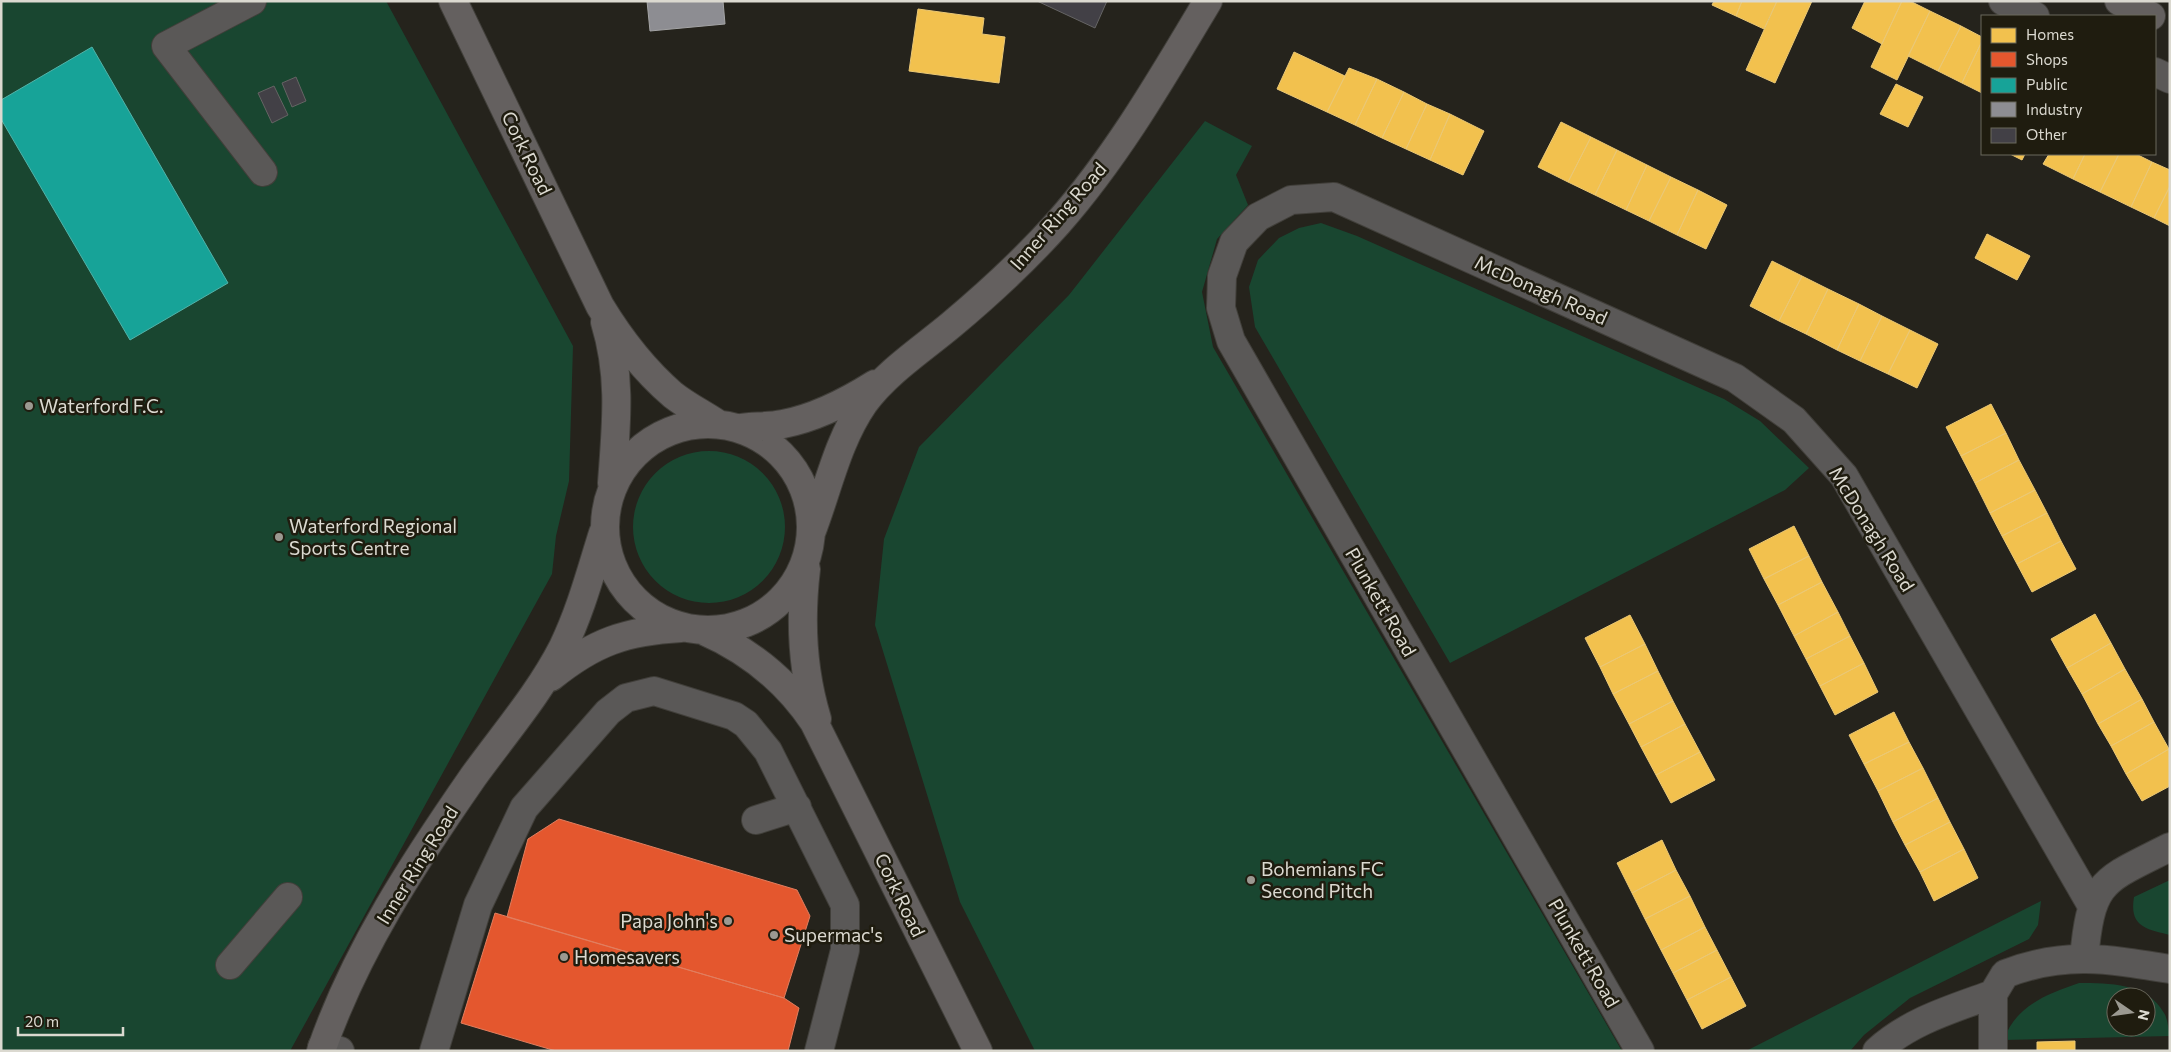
<svg xmlns="http://www.w3.org/2000/svg" width="2171" height="1052" font-family="Commissioner,sans-serif">
<style>
.green{fill:#194630;fill-rule:evenodd}
.homes{fill:#f2c14e;stroke:#ebc875}
.shops{fill:#e4572e;stroke:#e17e5f}
.public{fill:#17a398;stroke:#52b3a9}
.industry{fill:#8d8d92;stroke:#a4a4a5}
.building{fill:#424046;stroke:#656464}
.lines{fill:none;stroke-linecap:round;stroke-linejoin:round}
.minor-casing{stroke:#413f3a;stroke-width:30}
.major-casing{stroke:#413f3a;stroke-width:30}
.minor{stroke:#5a5857;stroke-width:28}
.major{stroke:#64605f;stroke-width:28}
.poi-dot{fill:#9b9991;stroke:#1f1c0f;stroke-width:2}
.labels{text-anchor:middle;stroke-width:5;stroke-linejoin:round;paint-order:stroke}
.street-label{font-size:19px;fill:#dbd9d0;stroke:#1f1c0f}
.poi-label{font-size:19px;fill:#dbd9d0;stroke:#1f1c0f;text-anchor:start}
</style>
<rect width="100%" height="100%" fill="#25231c"/>
<path class="green" d="M1 1H386L573 346 569 481 556 536 552 574 290 1051H1Z
M1205 121 1252 146 1236 175 1248 205 1217 239 1202 292 1213 347 1622 1051H1035L960 902 875 625 884 539 919 447 1069 295Z
M1321 223 1357 236 1724 399 1760 421 1809 468 1785 490 1450 663 1255 327 1249 287 1258 260 1279 238 1299 228Z
M633 527a76 76 0 1 1 152 0a76 76 0 1 1-152 0Z
M2170 880V935C2146 929 2129 927 2134 897Z
M2041 901 2038 925 2029 939 1910 998 1864 1035 1850 1051H1746Z
M2079 983C2109 983 2147 983 2164 1013 2168 1019 2168 1029 2170 1036L2004 1040C2015 1006 2047 994 2079 983ZM2116 997H2146V1027H2116Z"/>
<path class="homes" d="M1714 1H1742L1736 16 1712 5Z
M1742 1H1777L1764 29 1736 16Z
M1777 1H1812L1775 83 1746 70Z
M1865 1H1902L1882 44 1852 28Z
M1902 1H1910L1930 11 1897 80 1871 67Z
M918 9 984 18 982 34 1005 37 999 83 909 71Z
M1930 11 1961 26 1938 71 1908 56Z
M1961 26 1982 37V41L1962 83 1938 71Z
M1982 41V93L1962 83Z
M1294 52 1345 76 1327 112 1277 89Z
M1349 68 1377 79 1355 125 1327 112Z
M1377 79 1404 92 1382 138 1355 125Z
M1896 84 1923 97 1908 127 1880 114Z
M1404 92 1427 104 1406 149 1382 138Z
M1427 104 1450 114 1430 160 1406 149Z
M1450 114 1484 131 1463 175 1430 160Z
M1561 122 1591 137 1568 182 1538 167Z
M1591 137 1617 150 1595 195 1568 182Z
M1617 150 1647 165 1626 210 1595 195Z
M2010 154H2025L2022 160Z
M2049 154H2085L2073 179 2043 164Z
M2085 154H2119L2100 192 2073 179Z
M2119 154H2136L2152 162 2131 207 2100 192Z
M2152 162 2170 170V186L2154 218 2131 207Z
M1647 165 1671 177 1649 221 1626 210Z
M1671 177 1698 190 1677 235 1649 221Z
M2170 186V226L2154 218Z
M1698 190 1727 205 1706 249 1677 235Z
M1987 234 2030 256 2017 280 1975 258Z
M1772 261 1802 276 1779 321 1750 306Z
M1802 276 1828 289 1806 334 1779 321Z
M1828 289 1859 304 1837 350 1806 334Z
M1859 304 1882 316 1860 361 1837 350Z
M1882 316 1910 330 1888 374 1860 361Z
M1910 330 1938 344 1917 388 1888 374Z
M1991 404 2006 433 1961 456 1946 427Z
M2006 433 2019 460 1975 483 1961 456Z
M2019 460 2035 490 1990 513 1975 483Z
M2035 490 2047 513 2002 536 1990 513Z
M2047 513 2061 541 2017 564 2002 536Z
M1794 526 1809 556 1764 579 1749 549Z
M2061 541 2076 569 2032 592 2017 564Z
M1809 556 1822 582 1778 605 1764 579Z
M1822 582 1838 612 1794 636 1778 605Z
M1838 612 1850 636 1806 659 1794 636Z
M2095 614 2111 643 2067 668 2051 639Z
M1630 615 1645 644 1600 667 1585 638Z
M1850 636 1864 663 1820 686 1806 659Z
M2111 643 2125 669 2082 694 2067 668Z
M1645 644 1658 671 1613 694 1600 667Z
M1864 663 1878 692 1835 715 1820 686Z
M2125 669 2142 699 2098 724 2082 694Z
M1658 671 1673 701 1629 724 1613 694Z
M2142 699 2154 722 2111 746 2098 724Z
M1673 701 1685 724 1641 747 1629 724Z
M1894 712 1909 742 1864 764 1849 735Z
M2154 722 2169 749 2126 774 2111 746Z
M1685 724 1700 752 1656 775 1641 747Z
M1909 742 1923 768 1878 791 1864 764Z
M2169 749 2170 786 2142 801 2126 774Z
M1700 752 1715 780 1671 803 1656 775Z
M1923 768 1938 798 1893 822 1878 791Z
M1938 798 1950 822 1905 845 1893 822Z
M1950 822 1964 849 1920 872 1905 845Z
M1662 840 1676 870 1632 893 1617 863Z
M1964 849 1978 878 1934 901 1920 872Z
M1676 870 1690 896 1645 919 1632 893Z
M1690 896 1705 927 1661 950 1645 919Z
M1705 927 1717 950 1673 973 1661 950Z
M1717 950 1731 977 1687 1000 1673 973Z
M1731 977 1746 1006 1702 1029 1687 1000Z
M2075 1041V1051H2037V1042Z"/>
<path class="shops" d="M559 819 797 890 810 916 784 998 507 917 528 839Z
M495 913 784 998 799 1008 788 1051H556L461 1023Z"/>
<path class="public" d="M92 47 228 283 130 340 1 119V100Z"/>
<path class="industry" d="M647 1H723L725 24 650 31Z"/>
<path class="building" d="M1037 1H1107L1095 28Z
M296 77 306 101 292 107 282 83Z
M274 86 288 115 272 123 258 93Z"/>
<g class="lines">
<defs>
<path id="minor" d="M252 1 166 46 263 172
M2003 1 2035 16
M2155 72 2170 79
M756 820 797 807
M2084 959C2091 879 2103 881 2170 847
M230 965 288 897
M322 1047 340 1051
M434 1051 478 905 524 808 608 712 626 698 654 691 734 716 746 724 768 751 845 905V950L819 1051
M1640 1051 1231 341 1221 308 1222 276 1234 242 1258 217 1291 200 1334 197 1735 378 1794 420 1844 476 2092 906
M1877 1051C1910 1021 1952 1009 1993 994L2005 974C2064 951 2109 959 2170 969
M1993 1051V994"/>
<path id="major" d="M453 1 600 306C620 339 644 370 673 395 687 406 703 414 718 424
M2119 1 2151 16
M605 322C622 377 616 427 612 483
M605 527a103 103 0 1 1 206 0a103 103 0 1 1-206 0Z
M740 428C754 426 768 427 783 424 815 418 848 401 875 384
M811 533C828 489 837 442 864 403 887 372 921 350 951 325 988 294 1025 260 1058 223 1117 156 1162 78 1208 1
M806 569C800 619 802 670 817 719
M702 630C748 650 786 680 814 722L978 1051
M551 677C594 642 626 631 681 628
M321 1051C355 952 414 862 473 777 504 734 539 694 563 647 581 610 591 571 603 533"/>
</defs>
<use href="#minor" class="minor-casing"/>
<use href="#major" class="major-casing"/>
<use href="#minor" class="minor"/>
<use href="#major" class="major"/>
</g>
<g class="poi-dot">
<circle cx="29" cy="406" r="5"/>
<circle cx="279" cy="537" r="5"/>
<circle cx="1251" cy="880" r="5"/>
<circle cx="728" cy="921" r="5"/>
<circle cx="774" cy="935" r="5"/>
<circle cx="564" cy="957" r="5"/>
</g>
<g class="labels">
<g class="street-label">
<text transform="translate(527 153) rotate(64)" y="7">Cork Road</text>
<text transform="translate(1058 216) rotate(-49)" y="7">Inner Ring Road</text>
<text transform="translate(1541 290) rotate(24)" y="7">McDonagh Road</text>
<text transform="translate(1872 529) rotate(58)" y="7">McDonagh Road</text>
<text transform="translate(1381 602) rotate(60)" y="7">Plunkett Road</text>
<text transform="translate(417 865) rotate(-58)" y="7">Inner Ring Road</text>
<text transform="translate(900 895) rotate(64)" y="7">Cork Road</text>
<text transform="translate(1584 953) rotate(60)" y="7">Plunkett Road</text>
</g>
<g class="poi-label">
<text x="39" y="413">Waterford F.C.</text>
<text x="289" y="533">Waterford Regional<tspan x="289" dy="22">Sports Centre</tspan></text>
<text x="1261" y="876">Bohemians FC<tspan x="1261" dy="22">Second Pitch</tspan></text>
<text x="718" y="928" text-anchor="end">Papa John's</text>
<text x="784" y="942">Supermac's</text>
<text x="574" y="964">Homesavers</text>
</g>
</g>
<rect width="2171" height="1052" fill="none" stroke="#dbd9d0" stroke-width="5"/>
<rect x="1981" y="15" width="175" height="140" fill="#1f1c0f" stroke="#6a685c"/>
<rect x="1991" y="28" width="25" height="15" fill="#f2c14e" stroke="#6a685c"/>
<text x="2026" y="40" font-size="15" fill="#dbd9d0">Homes</text>
<rect x="1991" y="52" width="25" height="15" fill="#e4572e" stroke="#6a685c"/>
<text x="2026" y="65" font-size="15" fill="#dbd9d0">Shops</text>
<rect x="1991" y="78" width="25" height="15" fill="#17a398" stroke="#6a685c"/>
<text x="2026" y="90" font-size="15" fill="#dbd9d0">Public</text>
<rect x="1991" y="102" width="25" height="15" fill="#8d8d92" stroke="#6a685c"/>
<text x="2026" y="115" font-size="15" fill="#dbd9d0">Industry</text>
<rect x="1991" y="128" width="25" height="15" fill="#424046" stroke="#6a685c"/>
<text x="2026" y="140" font-size="15" fill="#dbd9d0">Other</text>
<g transform="translate(2131 1012) rotate(103)"><circle r="24" fill="#1f1c0f" stroke="#6a685c"/>
<path d="M0-4L9 19L0 12L-9 19Z" fill="#9b9991"/>
<text y="-8" font-size="14" font-weight="bold" text-anchor="middle" fill="#dbd9d0">N</text>
</g>
<path d="M18 1027v8h105v-8" fill="none" stroke="#dbd9d0" stroke-width="2.5"/>
<text x="25" y="1027" font-size="15" fill="#dbd9d0" stroke="#1f1c0f" stroke-width="4" paint-order="stroke">20 m</text>
</svg>
